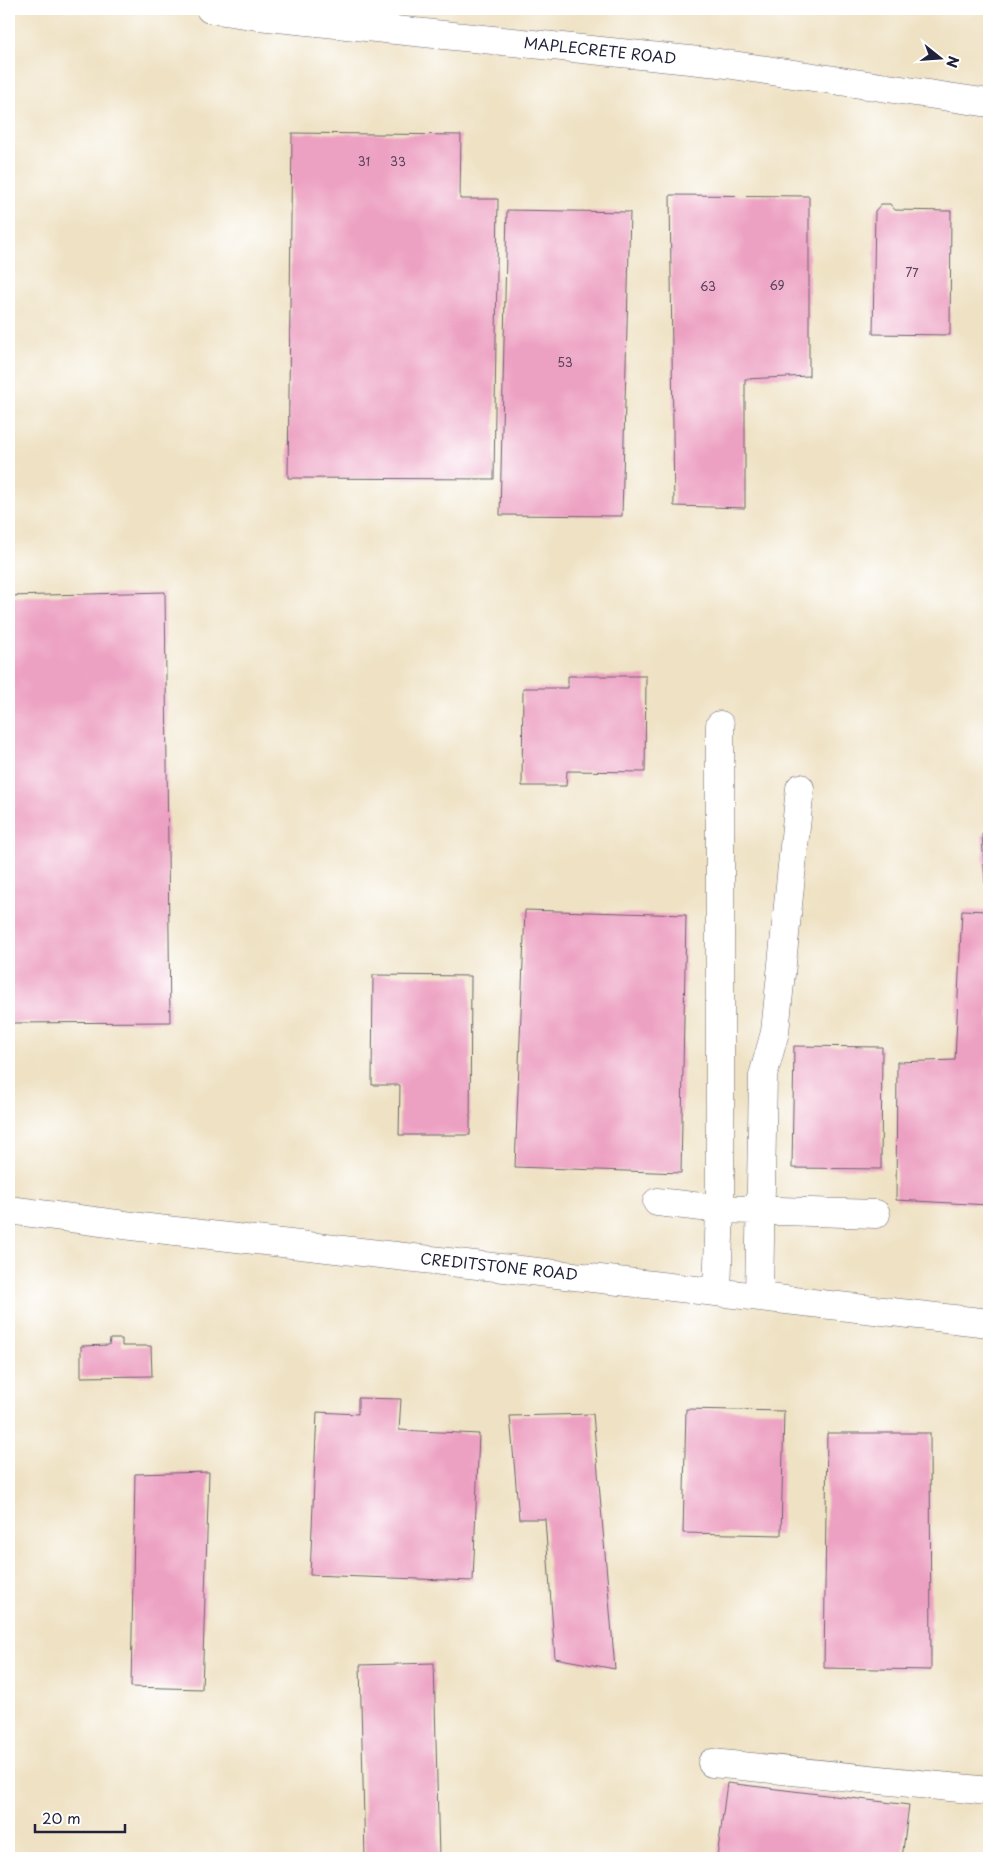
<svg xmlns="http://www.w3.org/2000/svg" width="998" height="1867" font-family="'Playpen Sans',sans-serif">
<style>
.building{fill:#eda1c2}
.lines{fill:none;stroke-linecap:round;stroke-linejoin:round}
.minor-casing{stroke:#6a656b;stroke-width:29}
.minor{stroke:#fff;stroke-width:28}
.labels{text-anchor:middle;stroke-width:5;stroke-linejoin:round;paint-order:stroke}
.number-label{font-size:12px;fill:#55425d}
.street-label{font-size:15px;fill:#22223b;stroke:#fff}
</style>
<rect width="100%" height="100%" fill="#fff"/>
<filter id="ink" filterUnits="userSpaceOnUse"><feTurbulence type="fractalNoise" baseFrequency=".02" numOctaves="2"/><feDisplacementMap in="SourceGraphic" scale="10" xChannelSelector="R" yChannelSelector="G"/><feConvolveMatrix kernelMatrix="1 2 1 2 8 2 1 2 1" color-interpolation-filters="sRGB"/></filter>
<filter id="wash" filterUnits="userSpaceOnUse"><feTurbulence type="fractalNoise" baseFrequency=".0096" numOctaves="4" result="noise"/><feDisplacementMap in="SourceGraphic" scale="20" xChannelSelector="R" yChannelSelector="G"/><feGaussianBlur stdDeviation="1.12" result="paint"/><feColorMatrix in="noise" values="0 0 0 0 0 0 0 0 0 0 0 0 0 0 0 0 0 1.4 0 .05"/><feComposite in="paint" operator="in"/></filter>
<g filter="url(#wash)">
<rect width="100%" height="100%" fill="#efe2c4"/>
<g id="blocks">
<path class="building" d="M292 133 461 135 460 199H498L494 479 288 478Z
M670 195 809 196V376L745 379V508L674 506Z
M881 204H890L895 210 951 211 950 335 873 334 875 211Z
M507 210 630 212 622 516 500 515Z
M165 592 170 1022 10 1023 9 596Z
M568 676H646L645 772 567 771 566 786H522L523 688H568Z
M982 834H989V883H985Z
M525 910 686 915 681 1173 515 1167Z
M962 910 989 911V1205L896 1200 897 1062 955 1060Z
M373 975 471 976 470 1135H399L400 1085H372Z
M794 1046 882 1047 881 1169 792 1168Z
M110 1339H122V1346H151L152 1376 81 1377V1346L109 1345Z
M358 1398 401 1399 399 1430 479 1434 473 1581 310 1575 317 1412 358 1414Z
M686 1409 784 1411 781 1535 683 1533Z
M593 1414 615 1669 555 1658 545 1519H519L510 1416Z
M827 1433H930L931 1670 824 1668Z
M209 1472 202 1689 131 1687 135 1474Z
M434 1663 439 1858H365L360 1665Z
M727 1783 909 1805 902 1858H717Z"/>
</g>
</g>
<g filter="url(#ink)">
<use href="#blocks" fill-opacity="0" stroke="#6a656b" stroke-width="1"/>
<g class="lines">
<defs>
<path id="minor" d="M210 9 258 16 719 63 989 103
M657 1202 720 1209 876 1214
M9 1210 140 1227 989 1323
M717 1291 720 1209V725
M759 1296 763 1076 775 1032 800 788
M712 1763 989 1791"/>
</defs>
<use href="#minor" class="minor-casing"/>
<use href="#minor" class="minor"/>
</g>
</g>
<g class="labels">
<g class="number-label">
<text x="364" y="166">31</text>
<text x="398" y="166">33</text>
<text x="912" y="277">77</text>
<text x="777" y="290">69</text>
<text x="708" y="291">63</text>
<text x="565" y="367">53</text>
</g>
<g class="street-label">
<text transform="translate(600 51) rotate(6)" y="5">MAPLECRETE ROAD</text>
<text transform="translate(499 1267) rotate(6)" y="5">CREDITSTONE ROAD</text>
</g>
</g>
<rect width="998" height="1867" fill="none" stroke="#fff" stroke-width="30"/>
<g transform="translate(940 58) rotate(107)" stroke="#ffffff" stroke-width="4" paint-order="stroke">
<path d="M0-4L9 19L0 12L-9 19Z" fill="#22223b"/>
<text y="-8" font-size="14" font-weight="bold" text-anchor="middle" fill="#22223b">N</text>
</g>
<path d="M35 1824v8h90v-8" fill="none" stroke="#22223b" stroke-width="2.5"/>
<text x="42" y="1824" font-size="15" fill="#22223b" stroke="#ffffff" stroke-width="4" paint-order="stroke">20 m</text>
</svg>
